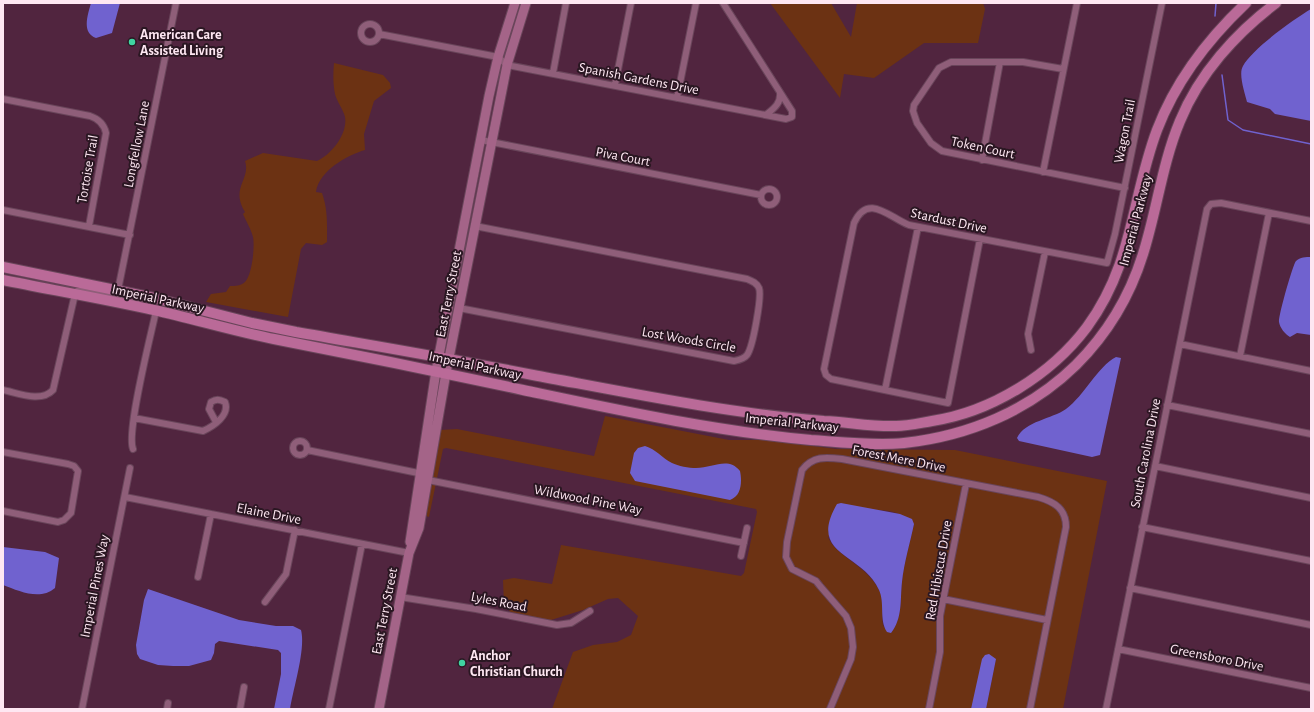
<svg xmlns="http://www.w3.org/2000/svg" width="1314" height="712" font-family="'Alegreya Sans',sans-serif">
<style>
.green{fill:#6c3213;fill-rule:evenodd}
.water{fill:#7062cf}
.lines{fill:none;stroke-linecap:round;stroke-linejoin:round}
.stream{stroke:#7062cf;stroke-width:1.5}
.street-casing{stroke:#69455a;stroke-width:8}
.secondary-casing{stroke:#69455a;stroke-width:11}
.primary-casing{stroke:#69455a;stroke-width:12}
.street{stroke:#8f5e79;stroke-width:6}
.secondary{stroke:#a46488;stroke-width:9}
.primary{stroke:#ba6a98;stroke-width:10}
.poi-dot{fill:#40d4a1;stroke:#2a1722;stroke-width:1.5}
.labels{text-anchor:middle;stroke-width:4;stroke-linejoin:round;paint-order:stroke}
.poi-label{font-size:14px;font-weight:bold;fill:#fee7f2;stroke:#2a1722;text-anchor:start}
.street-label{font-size:14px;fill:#fee7f2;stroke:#2a1722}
</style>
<rect width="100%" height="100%" fill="#51253f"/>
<path class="green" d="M770 3H831L851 37 857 3H983L985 9 978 43H924L874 78 844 74 840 98Z
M334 63 383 75 390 83 391 88 374 101 364 134 365 150C347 155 319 171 316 192L322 193C328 210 327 224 327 242L322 245 306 243 301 249 288 317 206 302 211 294 226 292 230 286C235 286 241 286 245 282 252 275 255 247 253 237 251 229 246 221 243 214L245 212C230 187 251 180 245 161L263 153 317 161C331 155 348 134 345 117 343 109 337 102 335 94 333 84 333 74 334 63Z
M605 416 729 440H766L836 449 955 450 1107 481 1063 709H986L996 659 974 699 971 709H552L573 652 593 645 617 642 631 635 638 616 618 598 608 599 583 610 551 620 527 619 511 613 504 604 503 580 514 578 552 584 561 545 741 576 744 573 757 512 756 509 446 448 443 449 429 517 424 515 440 430 457 429 594 456ZM877 510C891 510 905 514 914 524 910 543 904 563 902 582 900 599 903 618 891 633 889 631 885 629 884 627 881 622 883 611 883 605 883 598 880 591 876 585 864 565 835 555 828 537Z"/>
<path class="water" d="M91 3H120L112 33 96 38C81 33 88 14 91 3Z
M1311 9V121L1275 114 1270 109 1247 102C1245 93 1238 74 1243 66 1252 49 1294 19 1311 9Z
M1311 257V335L1297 333 1290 337C1285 334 1280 328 1279 322 1278 317 1293 264 1296 261 1300 257 1306 257 1311 257Z
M1116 357 1121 358 1100 455 1092 457 1019 441 1017 438C1025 421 1052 419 1066 409 1085 395 1097 367 1116 357Z
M645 446C656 449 662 458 672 463 678 466 689 468 696 468 713 468 728 456 740 471 742 481 742 496 730 500L635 481 630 473 634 453 638 448Z
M841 503 900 514 912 519 914 524C910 543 904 563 902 582 900 599 903 618 891 633L887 632C879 620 885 603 879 590 862 552 807 556 837 504Z
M3 547 45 552 59 558 55 588C40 601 19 591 3 585Z
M148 589 239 620 276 626H293L301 630C306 649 293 689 290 709H274L281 674V653L278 650 219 641 215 644 214 653 211 660 189 666H173L158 665 140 659 137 654 136 645 144 600Z
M989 654 996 659 986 709H971L982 659 985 655Z"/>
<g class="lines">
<path class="stream" d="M1215 16 1216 3
M1222 75 1228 120 1243 130 1311 144"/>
<defs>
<path id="street" d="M361 33a9 9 0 1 1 18 0a9 9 0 1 1-18 0Z
M379 34 498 57 507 65 786 119 792 117V111L723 3
M1063 69 1023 62H951L939 68 914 105 913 111 917 123 931 143 942 151 1125 188
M553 73 566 3
M615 85 631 3
M677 98 696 3
M3 99 90 116C99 119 104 124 106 133L89 226
M766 115C773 109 781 104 780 93
M481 140 761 195
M982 160 1000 62
M1043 172 1077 3
M761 197a8 8 0 1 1 16 0a8 8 0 1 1-16 0Z
M3 210 130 235
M980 239 948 403 831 379 826 375 824 369 854 223C868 192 890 218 909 225L1107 263 1115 234 1162 3
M118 290 176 3
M459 308 734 361C739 360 744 359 747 355 753 347 762 296 759 288 757 283 752 281 747 279L475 226
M1180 344 1311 371
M1031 350 1028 334 1045 252
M1240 356 1269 213
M3 390C18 393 41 403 53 390L75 294 77 291C99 288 121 302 143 299
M885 390 918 227
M1167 405 1311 434
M134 418 203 431C214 426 230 415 225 402 219 399 216 399 211 402L209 409 216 422
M293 448a7 7 0 1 1 14 0a7 7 0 1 1-14 0Z
M133 449C126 432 151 335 156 311
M307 450 423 474
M3 452 68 464 74 466 78 471 71 513 64 520 58 522 3 511
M1155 466 1311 498
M428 480 744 543
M125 497 409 553
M1142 527 1311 561
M741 556 747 528
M198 577 211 514
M1130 588 1311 625
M400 597 476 609 557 625 571 623 590 611
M943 599 1047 620
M265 602 286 574 295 530
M1118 649 1311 688
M82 709 130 468
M167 709 168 703
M240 709 244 687
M329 709 362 544
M830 709 851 659 853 647 851 628 846 616 820 586 816 581 792 569 786 557 787 542 802 470C813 456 825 457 842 459L1038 497C1055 502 1066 509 1066 527L1030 709
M929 709 940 652V616L966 484
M1106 709 1207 209 1211 204 1221 203 1311 221"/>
<path id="secondary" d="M410 542 436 371 463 230 489 96 498 57 515 3
M379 709 409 553 419 528 446 373 507 65 526 3"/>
<path id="primary" d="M3 267 154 298 252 323 296 332C375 346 454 359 533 375 630 393 726 413 824 421 848 422 872 427 896 426 908 426 920 423 932 421 991 412 1051 375 1087 327 1134 263 1131 199 1157 130 1176 80 1208 39 1246 3
M3 280C53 290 104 299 154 310 194 319 234 331 274 339 357 355 440 372 523 390 618 410 714 431 811 440 841 442 874 446 904 443 968 436 1029 411 1076 365 1107 334 1130 296 1143 254 1157 210 1162 164 1180 121 1199 74 1236 33 1276 3"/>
</defs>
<use href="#street" class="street-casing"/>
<use href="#secondary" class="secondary-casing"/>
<use href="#primary" class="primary-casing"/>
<use href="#street" class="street"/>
<use href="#secondary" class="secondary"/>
<use href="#primary" class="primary"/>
</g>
<g class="poi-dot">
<circle cx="132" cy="42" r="4"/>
<circle cx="462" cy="663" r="4"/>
</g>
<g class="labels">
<g class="poi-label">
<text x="140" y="39">American Care<tspan x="140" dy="16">Assisted Living</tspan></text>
<text x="470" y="660">Anchor<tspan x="470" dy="16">Christian Church</tspan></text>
</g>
<g class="street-label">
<text transform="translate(639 78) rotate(11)" y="5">Spanish Gardens Drive</text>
<text transform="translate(1124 131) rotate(-79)" y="5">Wagon Trail</text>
<text transform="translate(136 144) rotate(-79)" y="5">Longfellow Lane</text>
<text transform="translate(983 147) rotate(12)" y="5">Token Court</text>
<text transform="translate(623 156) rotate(11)" y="5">Piva Court</text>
<text transform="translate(87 169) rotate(-80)" y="5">Tortoise Trail</text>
<text transform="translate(949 220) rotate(12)" y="5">Stardust Drive</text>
<text transform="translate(1135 220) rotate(-75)" y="5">Imperial Parkway</text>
<text transform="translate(448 294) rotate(-79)" y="5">East Terry Street</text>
<text transform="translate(158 298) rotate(12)" y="5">Imperial Parkway</text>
<text transform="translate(689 339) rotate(10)" y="5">Lost Woods Circle</text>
<text transform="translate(475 365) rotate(12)" y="5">Imperial Parkway</text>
<text transform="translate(792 422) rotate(6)" y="5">Imperial Parkway</text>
<text transform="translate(1145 453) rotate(-79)" y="5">South Carolina Drive</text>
<text transform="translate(899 458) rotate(11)" y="5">Forest Mere Drive</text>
<text transform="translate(588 499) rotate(11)" y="5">Wildwood Pine Way</text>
<text transform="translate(269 513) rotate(11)" y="5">Elaine Drive</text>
<text transform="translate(938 570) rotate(-80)" y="5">Red Hibiscus Drive</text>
<text transform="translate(94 586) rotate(-79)" y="5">Imperial Pines Way</text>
<text transform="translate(499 601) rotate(11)" y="5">Lyles Road</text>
<text transform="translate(384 611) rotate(-79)" y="5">East Terry Street</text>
<text transform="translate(1217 657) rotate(11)" y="5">Greensboro Drive</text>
</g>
</g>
<rect width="1314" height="712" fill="none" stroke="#fee7f2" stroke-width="8"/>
</svg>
